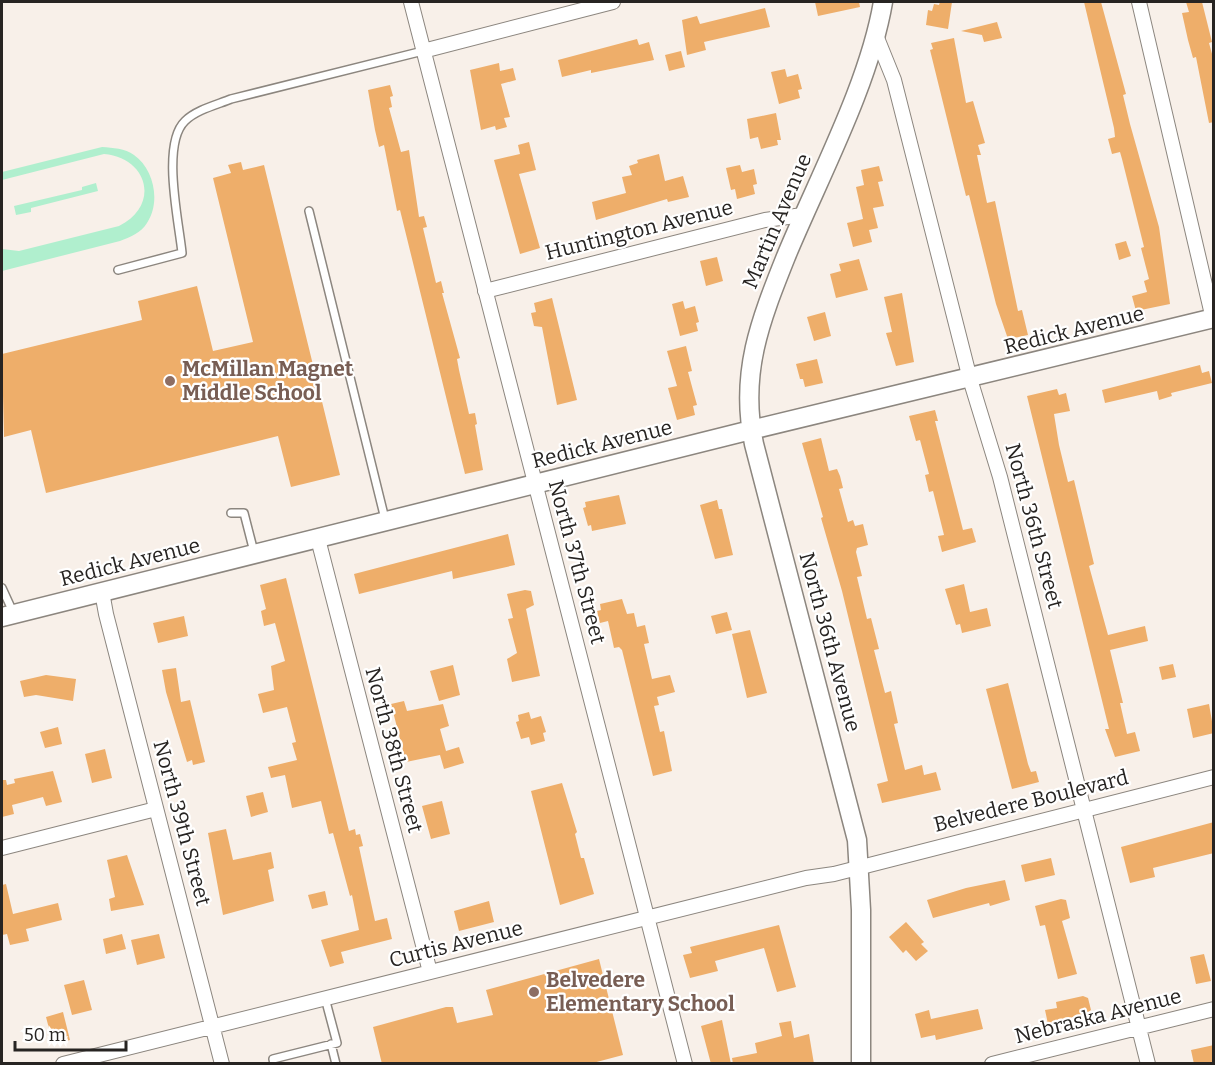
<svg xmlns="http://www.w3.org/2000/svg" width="1215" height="1065" font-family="Bitter,serif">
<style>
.green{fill:#b0efce}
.building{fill:#eeae6a}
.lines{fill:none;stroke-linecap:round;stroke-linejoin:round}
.lane-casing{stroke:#8c867f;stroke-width:10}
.street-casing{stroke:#8c867f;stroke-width:16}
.secondary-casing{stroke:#8c867f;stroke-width:21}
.lane{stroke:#fff;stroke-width:7}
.street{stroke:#fff;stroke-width:14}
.secondary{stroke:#fff;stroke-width:18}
.education-dot{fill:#8d6e63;stroke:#fff;stroke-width:2}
.labels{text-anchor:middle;stroke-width:4.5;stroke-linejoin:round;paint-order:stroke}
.street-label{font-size:21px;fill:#272422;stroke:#fff}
.education-label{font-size:21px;font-weight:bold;fill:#785e54;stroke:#fff;text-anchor:start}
</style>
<rect width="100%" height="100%" fill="#f8f0e9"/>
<path class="green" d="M102 147C113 148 125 148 134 155 154 169 161 202 147 223 141 233 130 237 120 241L2 271V249L19 251 119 226C160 206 149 158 104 154L2 180V172Z
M96 183 98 191 31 208V212L16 215 14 206 82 190V187Z"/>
<path class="building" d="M815 2H859L860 7 818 16Z
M940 2H952L948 29 926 25 928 10 932 11 934 4 939 5Z
M1084 2H1101L1126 94 1123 95 1130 124 1159 227 1170 304 1136 311 1132 296 1147 292 1144 281 1149 279 1141 248 1144 247 1122 159 1120 152 1112 154 1108 139 1115 137 1114 128Z
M1186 2H1202L1212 42 1209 43 1214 61V122L1209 123 1196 57 1193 58 1188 40 1182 13 1189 12Z
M765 8 770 27 704 42 706 50 687 55 682 20 697 16 700 24Z
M997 22 1002 38 984 42 982 35 961 31Z
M954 38 966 103 973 101 985 143 978 145 981 155H977L987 203 995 201 1018 311 1022 310 1028 335 1008 339 996 304 969 195 966 196 930 50 933 49 931 43Z
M637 39 639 45 649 42 654 60 591 73V70L562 77 558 60Z
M681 51 685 67 669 71 665 55Z
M499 63 500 71 513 68 516 80 501 84 510 117 504 118 507 127 496 130 495 126 481 130 470 70Z
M785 69 787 77 798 74 802 89 798 90 800 98 779 104 771 72Z
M390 85 393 96 390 97 392 107 389 108 401 152 409 150 419 217 424 216 427 227 423 228 436 283 441 281 444 293H442L460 358 457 359 459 370 469 414 475 413 477 424 475 425 483 470 465 474 400 210 397 211 384 145 379 147 375 130 368 90Z
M776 113 781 140H777L778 145 761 149 758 137 750 139 747 119Z
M529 142 536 170 519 174 540 248 520 254 494 160 520 154 518 145Z
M659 154 665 181 683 176 689 197 668 202 667 199 596 220 592 202 626 193 622 177 632 175 629 166 638 163 637 160Z
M241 162 243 170 264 165 340 475 291 487 278 436 46 493 31 430 4 437 2 354 142 320 138 301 197 286 213 351 253 342 213 178 231 173 228 165Z
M740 165 742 172 754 169 757 184 753 185 755 194 737 199 735 189 731 190 726 168Z
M879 166 883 181 878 182 884 206 873 208 878 228 869 230 872 242 853 247 847 223 863 219 856 187 864 185 861 170Z
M1126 241 1131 256 1119 260 1115 244Z
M717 257 723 281 706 286 700 261Z
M859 259 868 290 836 298 830 274 841 271 839 264Z
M902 293 914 362 896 366 886 333 892 332 884 297Z
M552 298 577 400 557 405 542 327 534 326 531 313 536 312 534 303Z
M683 301 685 309 695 306 699 322 696 323 698 331 680 336 672 304Z
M825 312 831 336 814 341 807 317Z
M686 346 692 371 688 372 697 405 693 406 695 415 677 420 668 388 677 386 667 351Z
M817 359 823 383 805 387 803 379H800L796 364Z
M1200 365 1202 373 1209 371 1212 383 1171 393 1172 396 1159 400 1157 391 1105 403 1102 390Z
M1057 389 1059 395 1066 393 1070 411 1054 414 1059 445 1068 482 1074 480 1094 564 1089 566 1108 635 1145 626 1148 641 1110 650 1123 703H1120L1127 734 1135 732 1140 751 1115 757 1105 729H1109L1027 396Z
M935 410 938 421H935L963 530 972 528 976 542 942 552 938 536 944 535 933 491 929 492 925 475 929 474 920 440 916 441 909 416Z
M821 438 829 471 837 469 840 476 843 488 839 489 848 522 853 520 855 526 863 524 868 545 857 548 856 552 862 576 857 577 867 619 871 618 879 649 874 650 885 693 891 691 898 723 894 724 905 770 922 765 924 775 936 772 941 790 882 803 877 784 888 781 842 591 821 518 823 517 802 443Z
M619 495 626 524 592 531 591 525 588 526 583 508 586 507 585 502Z
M717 500 719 509H722L733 555 715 559 700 505Z
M508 534 515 565 453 579 452 571 359 594 354 574Z
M286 578 349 831 355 829 356 835 360 834 363 846 359 847 375 921 387 918 392 939 341 952 344 963 330 967 321 940 359 930 352 895 350 896 333 833 329 834 321 801 292 808 285 775 271 778 268 767 297 760 292 743 296 742 287 707 263 713 258 694 274 690 271 666 285 661 275 623 264 626 261 611 266 609 260 585Z
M964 584 970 612 987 608 991 626 962 633 960 624 956 625 945 589Z
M525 590 531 591 534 605 526 609 540 676 512 682 507 659 517 653 508 619 513 618 507 594Z
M622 599 627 614 634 613 637 627 645 625 649 643 644 644 652 679 670 675 675 692 657 697 659 705 654 706 660 732 664 731 672 771 653 776 622 650 619 647 614 648 608 621 600 623 597 611 601 610 600 604Z
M727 612 732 630 716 634 711 616Z
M184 616 188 636 158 643 153 623Z
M750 630 767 693 747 698 732 634Z
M1173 664 1176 677 1162 680 1159 667Z
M453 665 460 695 439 701 430 671Z
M176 668 181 702 190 700 205 762 193 765 192 760 187 762 166 692 162 670Z
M46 675 76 679 73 701 36 695 24 697 20 681Z
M1008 683 1028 764 1031 772 1036 771 1039 782 1012 789 986 689Z
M404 701 407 711 443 704 449 726 440 729 446 751 459 747 464 763 444 769 440 755 406 762 391 704Z
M1209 704 1214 733 1193 738 1187 709Z
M529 712 531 719 541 716 546 732 543 733 545 741 531 745 529 737 521 739 516 722 519 721 518 715Z
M58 727 62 744 45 748 40 732Z
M105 749 112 778 92 783 85 754Z
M53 771 62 802 46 806 43 797 12 805 14 814 2 817V780H6L7 785 15 783 14 779Z
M562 783 577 832 575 834 581 858H584L594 894 560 905 531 791Z
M263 792 268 812 251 817 246 796Z
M442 801 450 834 431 839 422 806Z
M1214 822V853L1153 868 1155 877 1130 883 1121 847Z
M226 829 233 860 271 852 274 868 268 870 274 901 223 915 208 833Z
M127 855 144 905 111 911 109 899 115 897 107 860Z
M1051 858 1055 875 1025 882 1021 865Z
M1005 880 1010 900 990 906 989 903 933 918 927 900 966 888Z
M6 884 13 914 58 903 62 920 26 929 29 941 10 945 7 934 2 935V885Z
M325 891 328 905 312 909 308 895Z
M1061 899 1066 900 1070 918 1062 921 1077 974 1058 979 1045 925 1040 926 1035 906Z
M489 901 494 922 459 931 454 911Z
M906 922 924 942 921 944 928 951 916 961 906 950 903 953 889 937Z
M779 925 796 987 777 992 764 948 715 961 718 971 690 978 683 955 692 953 690 947Z
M122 934 126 949 106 954 103 939Z
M159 934 165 958 137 965 131 940Z
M1204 954 1211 981 1196 984 1190 957Z
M599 959 623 1055 589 1064H382L373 1027 446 1007H453L457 1023 493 1015 486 990Z
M84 980 92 1010 72 1015 64 985Z
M1083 996 1088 998 1091 1010 1087 1013 1048 1024 1045 1010 1057 1008 1056 1002Z
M978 1009 983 1029 936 1040 935 1035 921 1038 915 1014 929 1010 931 1019Z
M63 1012 70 1040 53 1044 46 1017Z
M722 1020 731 1064H711L701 1026Z
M791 1021 794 1038 809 1034 814 1064H733L732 1058 757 1053 755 1043 782 1036 779 1023Z
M1214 1045V1064H1194L1191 1050Z"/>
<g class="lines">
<defs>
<path id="lane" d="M309 211 385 519
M118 270 182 253C179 222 161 144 185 121 196 110 216 105 231 99L423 51
M231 513H244L254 552
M2 588 13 612
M331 1044 336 1064
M274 1064 273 1059 337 1043 325 998"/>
<path id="street" d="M411 2 685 1064
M1139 2 1213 319
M877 38 894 80 970 379 1000 477 1148 1064
M423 51 613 2
M485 291 765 220 803 215
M318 539 430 972
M102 592 106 614 222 1064
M2 848 156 809
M63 1064 806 878 834 874 1214 777
M992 1064 1214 1009"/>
<path id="secondary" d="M2 617 751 430 1214 318
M861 1064V910L857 840 754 444C739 372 761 319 787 254 820 175 869 84 883 2"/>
</defs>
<use href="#lane" class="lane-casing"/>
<use href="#street" class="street-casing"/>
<use href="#secondary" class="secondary-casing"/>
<use href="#lane" class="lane"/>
<use href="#street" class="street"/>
<use href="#secondary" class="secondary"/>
</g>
<g class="education-dot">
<circle cx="170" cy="381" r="6"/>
<circle cx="534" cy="992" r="6"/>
</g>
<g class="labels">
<g class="street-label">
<text transform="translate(777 221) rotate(-67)" y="7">Martin Avenue</text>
<text transform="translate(639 230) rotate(-14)" y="7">Huntington Avenue</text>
<text transform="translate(1074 330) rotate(-14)" y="7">Redick Avenue</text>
<text transform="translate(602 444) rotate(-14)" y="7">Redick Avenue</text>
<text transform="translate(1034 526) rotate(75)" y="7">North 36th Street</text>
<text transform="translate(130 562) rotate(-14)" y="7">Redick Avenue</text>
<text transform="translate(577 562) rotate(75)" y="7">North 37th Street</text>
<text transform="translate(830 642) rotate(75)" y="7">North 36th Avenue</text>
<text transform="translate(394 750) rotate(75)" y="7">North 38th Street</text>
<text transform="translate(1031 801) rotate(-14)" y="7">Belvedere Boulevard</text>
<text transform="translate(182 823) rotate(75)" y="7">North 39th Street</text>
<text transform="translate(456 944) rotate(-14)" y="7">Curtis Avenue</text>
<text transform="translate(1098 1016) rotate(-14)" y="7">Nebraska Avenue</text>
</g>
<g class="education-label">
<text x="182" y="376">McMillan Magnet<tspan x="182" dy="24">Middle School</tspan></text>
<text x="546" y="987">Belvedere<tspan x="546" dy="24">Elementary School</tspan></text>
</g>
</g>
<rect width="1215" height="1065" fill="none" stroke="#272422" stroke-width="6"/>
<path d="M15 1041v9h111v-9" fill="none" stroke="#272422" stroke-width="3"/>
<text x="24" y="1041" font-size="18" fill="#272422" stroke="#ffffff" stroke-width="4.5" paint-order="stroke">50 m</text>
</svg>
